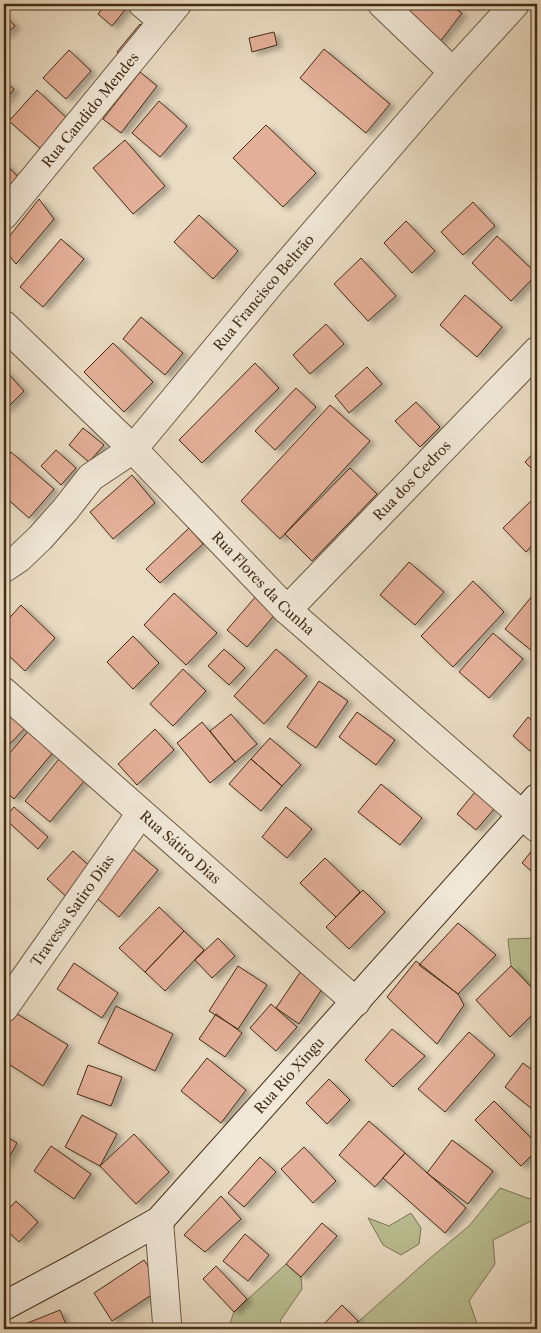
<svg xmlns="http://www.w3.org/2000/svg" width="541" height="1333" font-family="'Libre Caslon Text',serif">
<style>
.green{fill:#babf92;stroke:#7e7654}
.building{fill:#e4af98;stroke:#422c15;filter:url(#shadow)}
.lines{fill:none;stroke-linecap:round;stroke-linejoin:round}
.street-casing{stroke:#6c5840;stroke-width:30}
.secondary-casing{stroke:#422c15;stroke-width:30}
.street{stroke:#f1e8d8;stroke-width:28}
.secondary{stroke:#f1e8d8;stroke-width:28}
.labels{text-anchor:middle;stroke-width:5;stroke-linejoin:round;paint-order:stroke}
.street-label{font-size:14px;fill:#422c15;stroke:#f1e8d8}
</style>
<defs>
<filter id="shadow"><feDropShadow dx="5.5" dy="3" stdDeviation="2.5" flood-color="#0004"/></filter>
</defs>
<rect width="100%" height="100%" fill="#eadcc3"/>
<filter id="stains"><feTurbulence type="fractalNoise" baseFrequency=".004" numOctaves="4"/><feColorMatrix values="0 0 0 0 .2 0 0 0 0 .09 0 0 0 0 .02 0 0 0 .5 -.17"/></filter>
<radialGradient id="worn" r=".72"><stop offset=".6" stop-color="#630" stop-opacity="0"/><stop offset="1" stop-color="#630" stop-opacity=".3"/></radialGradient>
<path class="green" d="M537 938V993L511 966 508 939Z
M537 1187V1218L493 1240 495 1264 469 1301 479 1329H350L428 1260 469 1226 500 1188 530 1199Z
M411 1213 421 1228 419 1244 401 1255 383 1245 368 1218 389 1226Z
M286 1264 301 1277 302 1289 280 1321 288 1329H228L234 1312Z"/>
<path class="building" d="M106 4 129 5 112 26 98 14Z
M414 4H448L462 13 439 43 409 11Z
M4 14 15 26 4 36Z
M140 24 144 27 121 56 117 52Z
M274 32 277 45 252 52 249 38Z
M324 49 390 104 366 133 300 78Z
M69 50 91 71 66 99 43 78Z
M140 72 157 86 121 133 103 119Z
M4 81 14 89 4 103Z
M37 90 70 121 43 151 9 121Z
M159 101 187 126 160 157 132 133Z
M266 125 316 173 283 207 233 158Z
M125 140 165 186 133 214 93 168Z
M4 162 20 179 4 194Z
M39 199 54 219 16 264 4 249V243Z
M473 202 495 226 463 255 441 232Z
M199 215 238 251 213 279 174 242Z
M406 221 435 251 412 273 384 243Z
M497 236 537 274 511 301 472 263Z
M61 239 84 259 43 307 20 287Z
M361 258 396 296 368 321 334 284Z
M465 295 502 327 477 357 440 325Z
M141 317 183 353 165 375 123 339Z
M326 324 344 344 310 374 293 355Z
M113 343 153 382 124 412 84 372Z
M255 363 279 388 202 463 179 440Z
M367 367 382 384 349 413 335 396Z
M5 370 24 391 4 411V371Z
M296 388 316 407 275 450 255 431Z
M416 402 440 427 420 447 395 421Z
M330 405 370 441 280 539 241 501Z
M83 428 104 445 89 462 69 445Z
M537 449V474L525 462Z
M56 450 76 468 61 485 41 466Z
M11 452 54 489 29 518 4 496V460Z
M350 468 377 494 312 561 285 534Z
M132 475 155 503 113 539 90 512Z
M534 498 537 501V540L526 552 503 528Z
M189 528 203 544 160 583 146 569Z
M409 562 444 592 415 625 380 595Z
M473 581 504 612 453 667 421 636Z
M537 590V655L505 629Z
M174 593 217 633 186 665 144 625Z
M257 595 277 612 247 647 227 630Z
M21 605 55 638 25 671 4 651V624Z
M493 633 523 659 489 698 459 672Z
M133 636 159 663 133 689 107 662Z
M224 649 245 668 229 685 208 666Z
M276 649 307 676 264 724 234 696Z
M183 669 206 691 173 726 150 704Z
M319 681 348 701 316 748 287 727Z
M11 705 30 723 4 750V712Z
M357 712 395 740 376 765 339 737Z
M231 714 257 744 235 762 210 731Z
M528 717 537 725V743L530 751 513 736Z
M202 722 235 762 210 783 177 743Z
M30 729 55 750 14 799 4 790V760Z
M155 729 174 750 137 785 118 764Z
M270 738 301 765 282 786 251 759Z
M59 759 85 780 50 822 25 801Z
M251 759 282 786 261 811 229 784Z
M381 784 422 818 400 845 358 812Z
M475 792 494 809 476 830 457 814Z
M14 807 48 837 38 849 4 818Z
M286 807 312 829 287 858 262 837Z
M537 844V876L522 863Z
M133 849 158 870 119 917 94 896Z
M73 851 95 871 69 899 47 879Z
M325 858 360 892 336 917 300 883Z
M363 890 385 912 349 949 326 927Z
M159 907 184 931 145 972 119 948Z
M458 923 496 955 458 994 419 965Z
M184 931 204 950 165 991 145 972Z
M218 938 235 956 212 978 195 960Z
M416 961 458 994 464 1005 437 1044 387 997Z
M74 963 118 993 102 1018 57 989Z
M238 966 267 985 238 1029 209 1011Z
M511 966 537 993V1010L510 1037 476 1000Z
M301 971 324 986 299 1024 276 1008Z
M271 1004 297 1027 276 1051 250 1028Z
M116 1006 173 1034 155 1071 98 1043Z
M14 1012 68 1045 43 1086 4 1061V1029Z
M216 1014 242 1033 225 1057 199 1039Z
M392 1029 425 1056 393 1087 365 1060Z
M469 1032 495 1055 445 1112 418 1089Z
M207 1058 246 1090 221 1123 181 1091Z
M523 1063 537 1074V1113L505 1087Z
M88 1065 122 1077 111 1106 77 1094Z
M329 1079 350 1100 327 1124 306 1103Z
M494 1101 537 1144V1150L521 1166 475 1120Z
M82 1115 117 1134 100 1166 65 1147Z
M369 1121 405 1153 375 1187 339 1155Z
M134 1134 169 1172 136 1204 100 1166Z
M4 1135 17 1143 4 1167Z
M452 1140 493 1171 468 1204 427 1173Z
M51 1146 91 1174 74 1199 34 1171Z
M304 1147 336 1181 313 1203 281 1169Z
M405 1153 466 1208 445 1233 383 1178Z
M260 1157 276 1172 244 1207 228 1193Z
M221 1196 241 1219 205 1252 184 1235Z
M16 1201 38 1222 19 1242 4 1228V1214Z
M322 1223 337 1236 301 1277 286 1264Z
M245 1234 269 1255 248 1281 223 1261Z
M144 1260 162 1288 112 1321 94 1293Z
M216 1266 247 1299 234 1312 203 1279Z
M342 1305 358 1321 350 1329H319Z
M60 1310 68 1329H16L15 1328Z"/>
<g class="lines">
<defs>
<g id="street">
<path d="M143 4 163 21"/>
<path d="M382 4 453 72"/>
<path id="s1" d="M4 215 177 4"/>
<path id="s2" d="M4 325 133 449 287 610 537 828"/>
<path id="s3" d="M4 568 19 558 40 538 65 510 91 477 133 449 270 284 453 72 515 4"/>
<path id="s4" d="M287 610 537 351"/>
<path id="s5" d="M4 692 356 1002"/>
<path id="s6" d="M4 1008 141 813"/>
<path d="M159 1221 167 1323 166 1329"/>
</g>
<g id="secondary">
<path id="s7" d="M4 1306 73 1269 159 1221 537 798"/>
</g>
</defs>
<use href="#street" class="street-casing"/>
<use href="#secondary" class="secondary-casing"/>
<use href="#street" class="street"/>
<use href="#secondary" class="secondary"/>
</g>
<g class="labels">
<g class="street-label">
<text dy="5" stroke="none"><textPath href="#s1" startOffset="136">Rua Candido Mendes</textPath></text>
<text dy="5" stroke="none"><textPath href="#s3" startOffset="381">Rua Francisco Beltrão</textPath></text>
<text dy="5" stroke="none"><textPath href="#s4" startOffset="180">Rua dos Cedros</textPath></text>
<text dy="5" stroke="none"><textPath href="#s2" startOffset="366">Rua Flores da Cunha</textPath></text>
<text dy="5" stroke="none"><textPath href="#s5" startOffset="235">Rua Sátiro Dias</textPath></text>
<text dy="5" stroke="none"><textPath href="#s6" startOffset="119">Travessa Satiro Dias</textPath></text>
<text dy="5" stroke="none"><textPath href="#s7" startOffset="372">Rua Rio Xingu</textPath></text>
</g>
</g>
<rect width="541" height="1333" fill="none" stroke="#eadcc3" stroke-width="20"/>
<rect x="5" y="5" width="531" height="1323" fill="none" stroke="#422c15" stroke-width="2.5"/>
<rect x="10" y="10" width="521" height="1313" fill="none" stroke="#422c15"/>
<rect width="100%" height="100%" filter="url(#stains)"/>
<rect width="100%" height="100%" fill="url(#worn)"/>
</svg>
